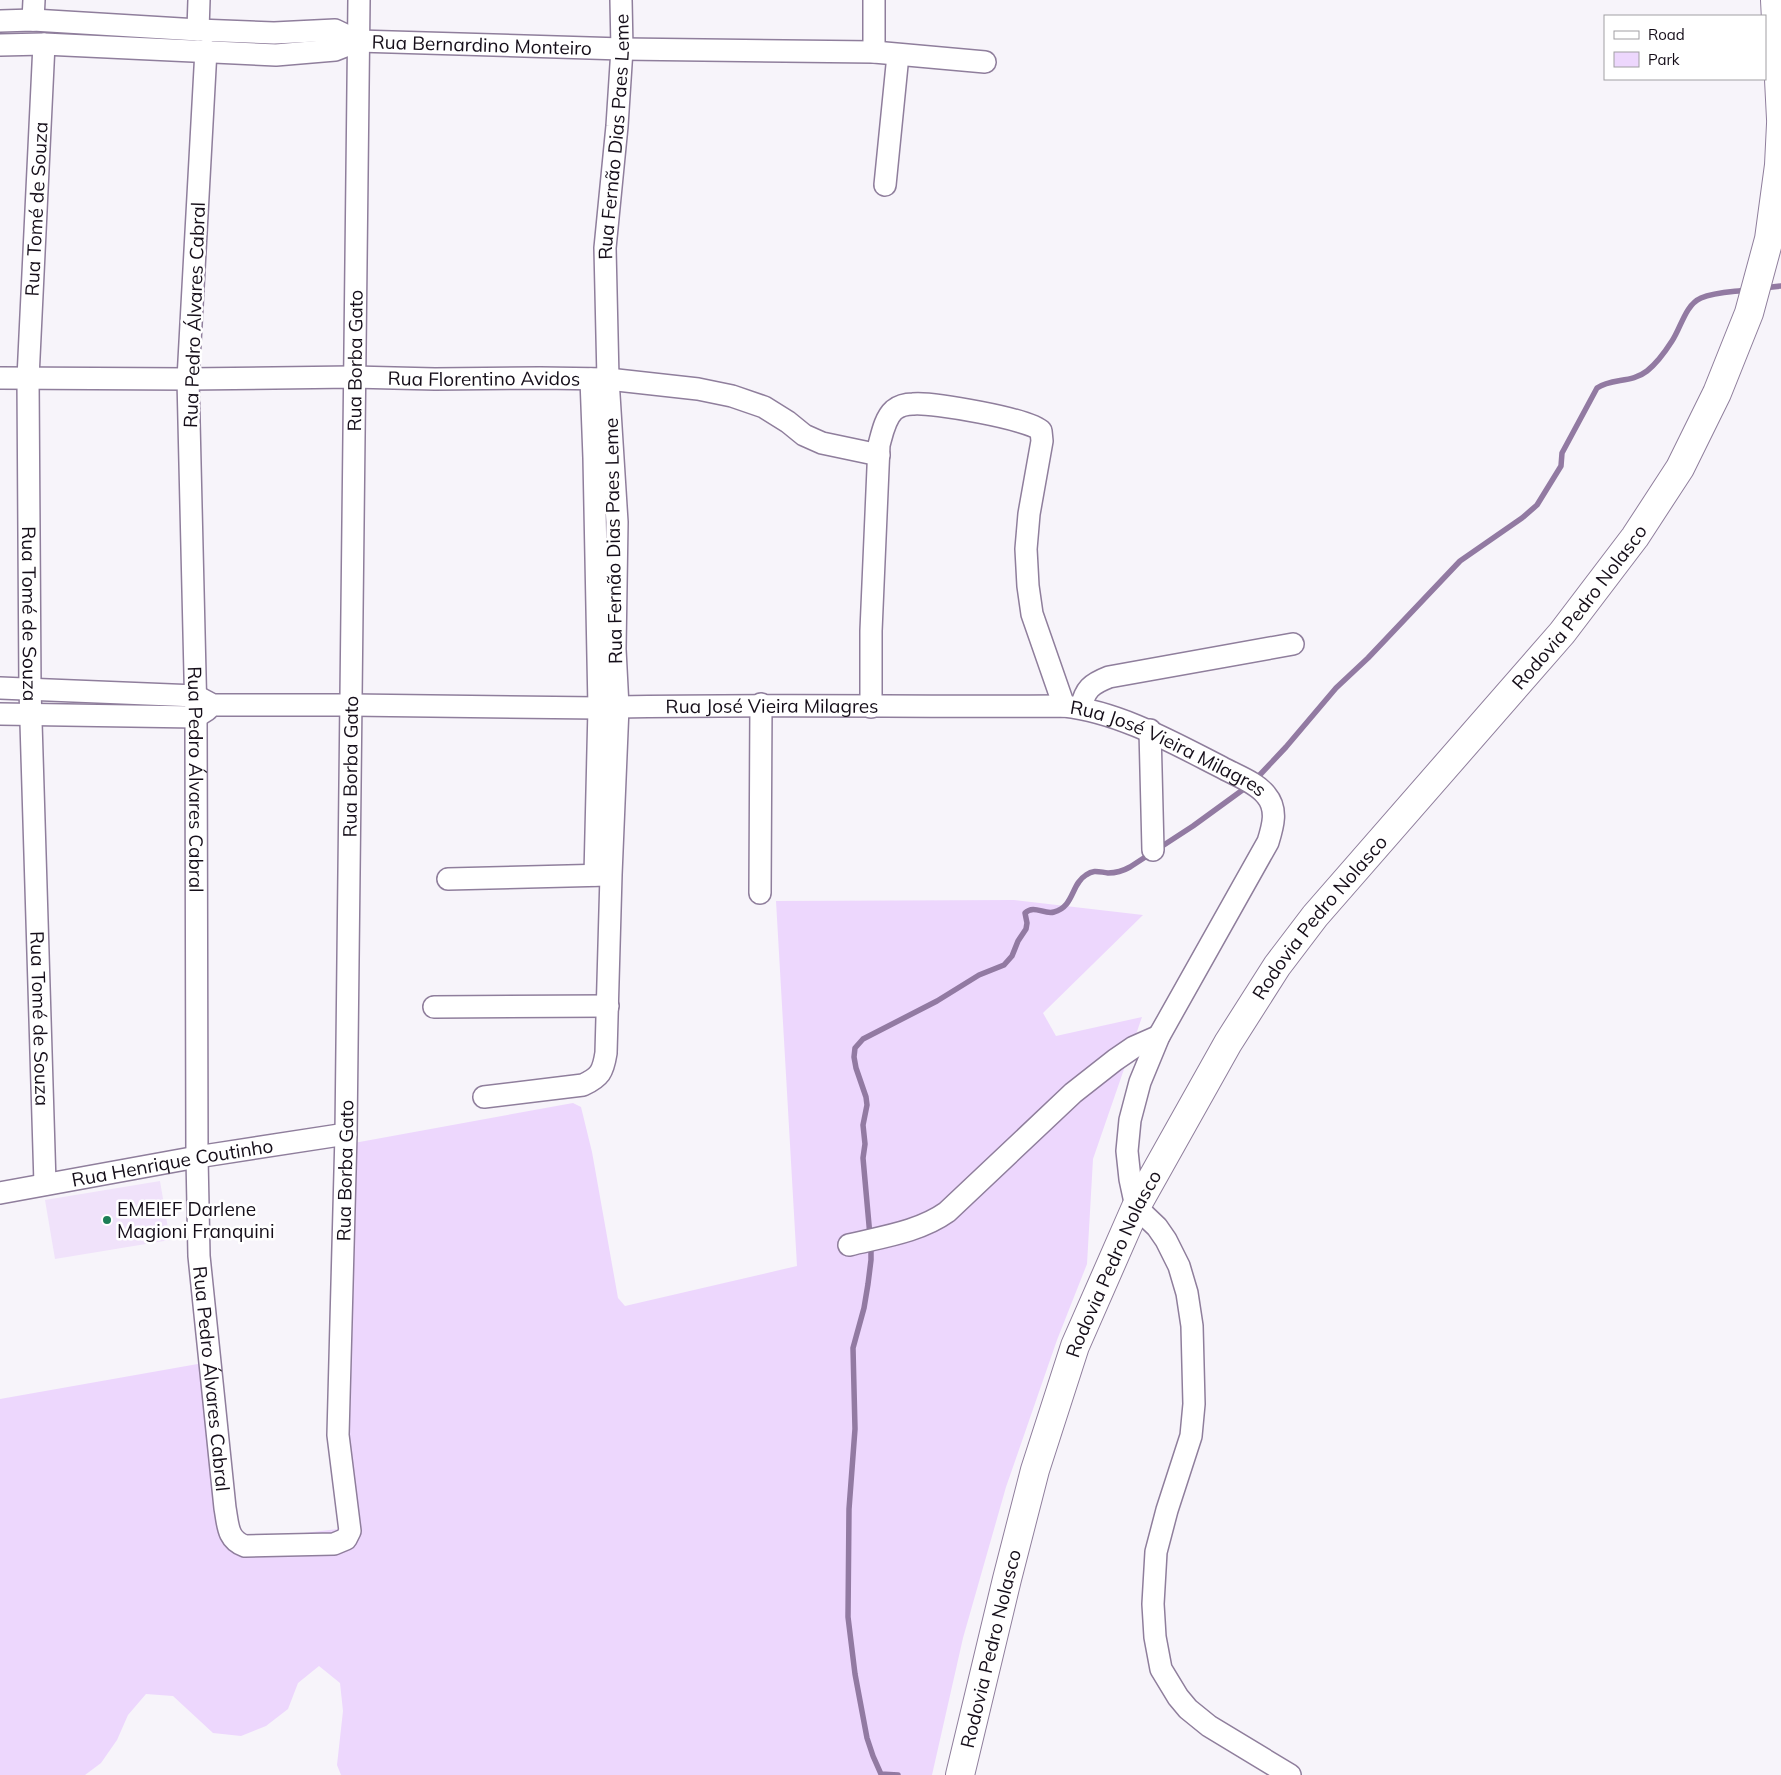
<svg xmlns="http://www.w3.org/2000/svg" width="1781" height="1775" font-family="Mulish,sans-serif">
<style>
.built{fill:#f0e2fa}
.green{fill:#edd7fd}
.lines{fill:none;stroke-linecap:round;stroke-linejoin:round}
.stream{stroke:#927aa2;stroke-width:5.5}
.minor-casing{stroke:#8f7e9c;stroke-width:24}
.highway-casing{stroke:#8f7e9c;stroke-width:30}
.minor{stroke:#fff;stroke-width:21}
.highway{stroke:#fff;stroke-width:28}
.poi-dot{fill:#1c7d56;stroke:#fff;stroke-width:2}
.labels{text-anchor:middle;stroke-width:5;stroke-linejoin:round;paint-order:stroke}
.street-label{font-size:19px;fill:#150e19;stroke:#fff}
.poi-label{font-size:19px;fill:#150e19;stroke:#fff;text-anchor:start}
</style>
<rect width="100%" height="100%" fill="#f7f4fa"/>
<path class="built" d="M160 1181 170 1240 55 1259 45 1200Z"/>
<path class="green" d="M1014 900 1143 915 1043 1013 1056 1036 1142 1017 1093 1159 1087 1264 1057 1340 1006 1487 963 1638 932 1775H341L337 1765 343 1711 340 1683 319 1666 298 1683 288 1709 266 1726 241 1736 213 1733 173 1696 146 1694 128 1715 117 1740 101 1763 85 1775H0V1399L209 1362 237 1541 346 1528 343 1145 573 1103 581 1107 592 1152 618 1298 625 1306 797 1266 776 901Z"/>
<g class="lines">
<path class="stream" d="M1763 288 1781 286
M1255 780 1286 747 1336 688 1368 658 1460 561 1522 518 1537 505 1561 466 1562 453 1597 388C1611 378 1632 383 1647 371 1657 363 1665 352 1672 341 1681 328 1685 305 1701 298 1715 292 1733 292 1747 290
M870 1236 863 1158 865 1144 863 1125 867 1105 866 1097 856 1068 854 1057 855 1048 863 1039 937 1001 979 975 1004 965 1012 956 1018 941 1026 929 1027 923 1025 913C1034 904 1044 915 1054 912 1074 907 1071 884 1086 875 1094 869 1099 872 1108 873 1116 873 1123 871 1130 867L1193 826 1248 786
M871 1245V1260L868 1284 864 1308 853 1348 855 1429 849 1509 848 1617 855 1674 867 1738 873 1756 881 1774 898 1775"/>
<defs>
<g id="minor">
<path d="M874 0V52"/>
<path d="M33 20 34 0"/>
<path d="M0 21 33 20 198 30 274 33 335 30 358 41"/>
<path d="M198 30 199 0"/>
<path id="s1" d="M44 44 28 378 30 689 45 1184"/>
<path id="s2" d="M0 45 44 44 276 55 335 50 358 41 622 49 874 52 985 62"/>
<path id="s3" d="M206 50 188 379 196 717 197 1157 199 1256 225 1508C228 1524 227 1540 245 1546L334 1544 346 1539 350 1531 338 1435 346 1134 359 0"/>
<path d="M885 185 898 55"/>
<path id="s4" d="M0 378 188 379 353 377 435 379 540 378 608 379 698 389 732 396 764 407 788 422 804 435 822 443 879 455"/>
<path d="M591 379 594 458 599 708 595 875"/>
<path d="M0 688 196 696 213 705H351L599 708"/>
<path id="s5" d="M618 707C767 704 915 707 1064 706 1119 712 1172 742 1221 767 1235 775 1256 782 1266 795 1278 809 1273 826 1268 842L1159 1036 1140 1082 1130 1120 1127 1151 1130 1179 1136 1207 1157 1227 1166 1240 1179 1266 1187 1293 1192 1326 1194 1404 1191 1436 1167 1510 1156 1552 1153 1604 1155 1637 1161 1669 1178 1697 1188 1709 1209 1726 1290 1775"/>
<path d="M871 707V631L879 445C882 434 885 418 894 410 899 406 907 404 913 404 931 402 1031 419 1041 431L1042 441 1029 514 1026 549 1028 586 1032 614 1064 706"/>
<path d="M1081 708C1085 689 1091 684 1109 677L1293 644"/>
<path d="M0 714 196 717 207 710"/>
<path d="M1150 730 1153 850"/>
<path d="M448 879 608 875"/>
<path d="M760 893 761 704"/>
<path d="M434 1007 608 1006"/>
<path id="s6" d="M484 1097 583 1085C600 1077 603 1072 606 1053L611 875 618 707 615 649 617 522 608 379 605 248 617 126 622 49 621 0"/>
<path id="s7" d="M0 1193 197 1157 346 1134"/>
<path d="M849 1245C881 1237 919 1232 947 1212L1073 1093 1115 1060 1134 1047 1159 1036"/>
</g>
<g id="highway">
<path d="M1775 0 1781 119"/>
<path id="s8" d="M960 1775 1007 1579 1035 1470 1075 1346 1136 1207 1228 1043 1277 966 1315 916 1562 633 1635 537 1680 468 1717 393 1749 313 1769 239 1779 165 1781 124"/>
</g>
</defs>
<use href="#minor" class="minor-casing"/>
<use href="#highway" class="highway-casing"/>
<use href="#minor" class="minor"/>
<use href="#highway" class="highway"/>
</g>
<circle class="poi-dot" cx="107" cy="1220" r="5"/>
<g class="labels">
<g class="street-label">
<text dy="7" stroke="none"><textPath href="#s2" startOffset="484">Rua Bernardino Monteiro</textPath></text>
<text dy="7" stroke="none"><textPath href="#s6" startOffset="1059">Rua Fernão Dias Paes Leme</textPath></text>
<text transform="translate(36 209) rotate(-87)" y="7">Rua Tomé de Souza</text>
<text transform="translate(194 315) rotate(-88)" y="7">Rua Pedro Álvares Cabral</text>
<text dy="7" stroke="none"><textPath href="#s3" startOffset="2788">Rua Borba Gato</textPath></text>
<text dy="7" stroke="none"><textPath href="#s4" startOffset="484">Rua Florentino Avidos</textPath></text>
<text transform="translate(613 541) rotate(-91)" y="7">Rua Fernão Dias Paes Leme</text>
<text dy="7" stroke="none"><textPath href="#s8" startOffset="1345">Rodovia Pedro Nolasco</textPath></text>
<text dy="7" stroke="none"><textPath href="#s1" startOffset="570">Rua Tomé de Souza</textPath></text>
<text dy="7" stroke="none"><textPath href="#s5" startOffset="154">Rua José Vieira Milagres</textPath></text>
<text dy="7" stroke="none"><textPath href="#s5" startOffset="559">Rua José Vieira Milagres</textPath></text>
<text dy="7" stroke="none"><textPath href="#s3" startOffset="2382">Rua Borba Gato</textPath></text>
<text dy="7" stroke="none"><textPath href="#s3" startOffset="730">Rua Pedro Álvares Cabral</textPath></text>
<text dy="7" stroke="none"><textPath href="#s8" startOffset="940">Rodovia Pedro Nolasco</textPath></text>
<text dy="7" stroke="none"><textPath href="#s1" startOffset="975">Rua Tomé de Souza</textPath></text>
<text dy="7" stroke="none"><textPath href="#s7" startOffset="175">Rua Henrique Coutinho</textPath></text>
<text dy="7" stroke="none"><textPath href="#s3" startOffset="1978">Rua Borba Gato</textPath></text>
<text dy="7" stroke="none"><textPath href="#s8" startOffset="535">Rodovia Pedro Nolasco</textPath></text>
<text dy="7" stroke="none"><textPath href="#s3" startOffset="1330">Rua Pedro Álvares Cabral</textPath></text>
<text dy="7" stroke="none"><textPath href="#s8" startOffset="130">Rodovia Pedro Nolasco</textPath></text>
</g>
<g class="poi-label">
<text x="117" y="1216">EMEIEF Darlene<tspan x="117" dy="22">Magioni Franquini</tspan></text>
</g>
</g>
<rect x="1604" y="15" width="162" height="65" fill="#ffffff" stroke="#a19fa3"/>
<rect x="1614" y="31" width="25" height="8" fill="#ffffff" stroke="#a19fa3"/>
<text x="1648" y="40" font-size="15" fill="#150e19">Road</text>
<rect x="1614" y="52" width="25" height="15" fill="#edd7fd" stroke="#a19fa3"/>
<text x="1648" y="65" font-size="15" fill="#150e19">Park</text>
</svg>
